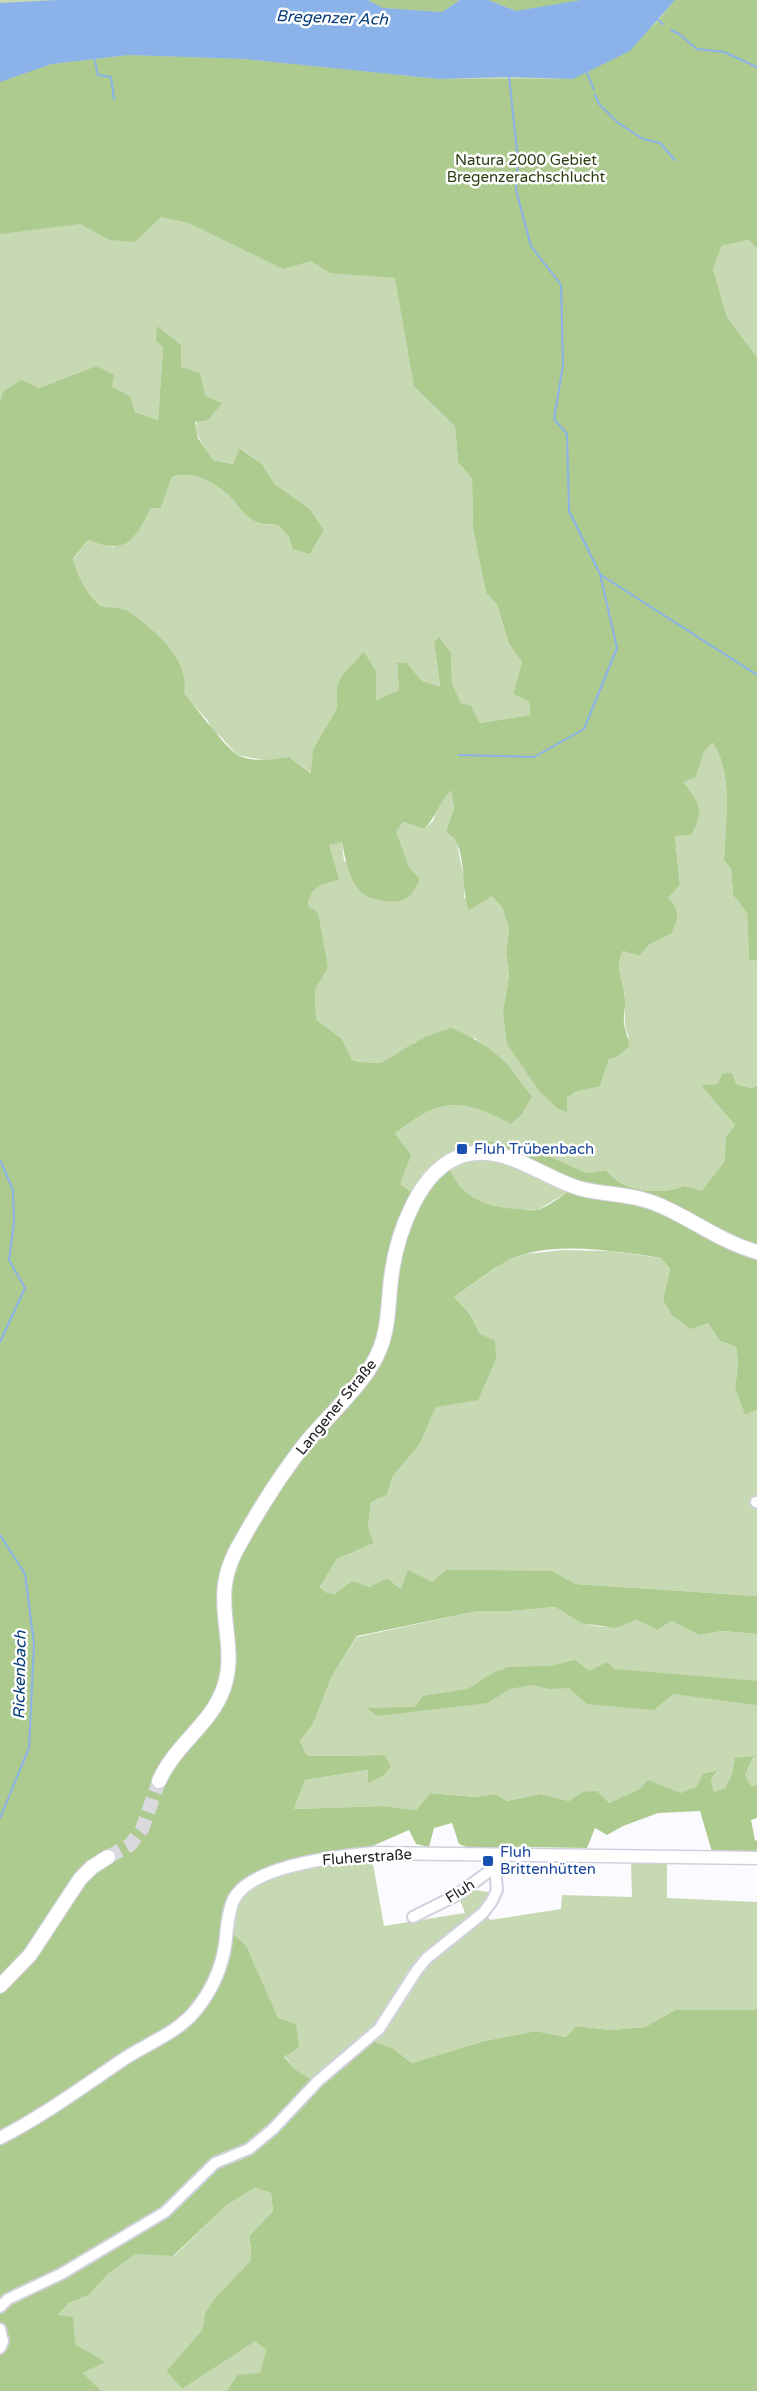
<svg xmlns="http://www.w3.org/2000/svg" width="757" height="2391" font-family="'Varela Round',sans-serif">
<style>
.green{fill:#c6d9b3}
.forest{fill:#adcb8e}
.water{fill:#8cb3e9}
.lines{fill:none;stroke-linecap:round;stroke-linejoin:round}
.stream{stroke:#8cb3e9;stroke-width:2}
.secondary-tunnel{stroke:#d9d9de;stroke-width:14;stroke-dasharray:14 7;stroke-linecap:butt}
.minor-casing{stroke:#d1d1dd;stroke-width:14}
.tertiary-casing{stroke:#d1d1dd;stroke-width:15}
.secondary-casing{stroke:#d1d1dd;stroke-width:16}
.minor{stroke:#fff;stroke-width:10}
.tertiary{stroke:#fff;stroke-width:12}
.secondary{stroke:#fff;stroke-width:14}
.transit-dot{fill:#1a4fb4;stroke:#fff;stroke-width:2}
.labels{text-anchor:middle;stroke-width:5;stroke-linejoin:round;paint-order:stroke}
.park-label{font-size:15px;fill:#2c3e13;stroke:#fff}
.transit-label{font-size:15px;fill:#164399;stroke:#fff;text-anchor:start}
.street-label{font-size:15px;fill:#202024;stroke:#fff}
.water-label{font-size:16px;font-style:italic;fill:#063c7b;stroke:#fff}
</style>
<rect width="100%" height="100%" fill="#fafaff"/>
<path class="green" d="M0 0H757L455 426 458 462 472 479 473 529 486 593 497 605 509 644 522 662 513 694 529 702 530 715 480 723 471 707 461 703 452 683 451 653 434 642 440 688 422 681 407 663H397L399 690 376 700V671L364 653 342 675 337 686V708L313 749 312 773 289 757 268 761 237 755 220 736 212 731 208 721 183 693 125 610C119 609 111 609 106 607 90 602 77 574 73 560L88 540 113 547 138 531 151 508H161L172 477C192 469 218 484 231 498 240 508 247 518 259 523 265 525 272 524 278 525L289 537 310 554 324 530 310 509 275 484 262 464 241 448 233 464 213 460C193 431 192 429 204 396L163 347 158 420 135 412 131 397 112 386 96 366 39 388 3 392 0 400Z
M748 240 757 248V357L727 317 713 269 722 246Z
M713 743C734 777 725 821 724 860L731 869 733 895 747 913 749 960 757 961V1085L752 1088 736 1084 702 1085 735 1125 726 1137V1161L702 1192 684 1186C666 1194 638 1192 621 1183 615 1180 610 1174 606 1170L587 1173 551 1157 472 1141 501 1149 579 1181 574 1188 538 1210 503 1209 483 1204 465 1193 455 1182 422 1198 400 1184 395 1134C440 1097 461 1098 511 1124L532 1096 520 1084 506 1064 475 1038 415 1042 389 1061 370 1064 352 1060 342 1039 316 1019 315 990 328 968 308 906 310 893 315 887 328 845 342 842 344 861 420 879 409 867 395 832 403 822 424 829 433 821 440 801 451 789 454 808 446 831 457 843 465 884 464 898 492 895 502 907 509 929 506 953 509 976 503 1011 567 1111V1098L573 1092 600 1085 609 1059 629 1037C622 1021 626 1014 625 998 624 980 614 969 623 951L639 956 650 944 671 934 667 898 680 883 675 835 683 781 696 777 704 752Z
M562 1250 611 1251 661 1258 670 1269 663 1300 708 1323 720 1341 736 1347 738 1364 735 1388 745 1415 757 1410V1596L576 1584 552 1571 432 1582 401 1589 387 1578 369 1587 352 1582 335 1594 325 1592 320 1585 337 1559 374 1543 368 1527 371 1502 387 1495 393 1476 419 1445 436 1406 480 1334 470 1314 454 1297 506 1261 525 1254Z
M555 1607C587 1627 601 1633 637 1620L657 1630 672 1621 699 1635 722 1631 757 1634V1786L751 1787 745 1775 754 1757 732 1774 725 1788 714 1792 711 1780 717 1772 697 1786 680 1793 641 1788 609 1803 583 1792 569 1801 540 1794 507 1801 496 1794 476 1797 430 1793 416 1810 383 1806 294 1809 305 1780 368 1770V1783L383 1755 311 1756 306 1754 300 1741 313 1724 332 1676 357 1637 478 1611H511Z
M370 1847 384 1926 465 1913 460 1900 473 1890 489 1892 481 1909 490 1920 561 1909 562 1895 632 1897 631 1862H667V1898L757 1902V2010H675L645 2027 611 2030 576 2026 566 2037 536 2031 484 2041 412 2063 395 2050 318 2083 296 2070 284 2056 278 2018 222 1924 226 1902 272 1867 330 1852Z
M255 2188 271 2193 273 2211 249 2236 251 2250 250 2261 214 2299 205 2313 202 2330 166 2371 182 2389 255 2340 266 2350 260 2374 237 2375 227 2391H102L83 2373 104 2362 75 2344 56 2315 69 2303 89 2295 109 2273 135 2253 174 2256 227 2205Z"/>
<path class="forest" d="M368 0H460L442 12 383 8Z
M488 0H581L516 11Z
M675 0H757V248L748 240 722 246 713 269 727 317 757 357V961L749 960 747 913 733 895 731 869 724 860C725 822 734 777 713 743L704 752 696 777 683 782C699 802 705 810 691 835L675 836 680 884 668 898C681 911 678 919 671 934L650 944 639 956 623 951C614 969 624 980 625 999 626 1007 623 1015 624 1023 625 1031 629 1038 629 1047L616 1057 609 1059 600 1086 574 1092 567 1098V1112L557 1108 540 1092 507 1044 503 1011 509 976 506 953 509 929 502 907 492 896 469 910C461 891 466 859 456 842 454 838 449 835 446 831L454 808 451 790C438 802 437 817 424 829L403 822 396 832 409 867 420 879C416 886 412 897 403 900 391 904 367 900 359 890 348 877 345 858 342 842L329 845 339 879C320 886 311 884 308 906L318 913 328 968 315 990 316 1019 342 1039 352 1060C389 1069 387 1057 416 1042 427 1036 439 1032 451 1028 471 1036 490 1047 506 1063 515 1073 522 1086 532 1096L522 1114 511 1124C461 1098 440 1097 395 1134L411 1155 400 1184 421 1198 439 1172 450 1170C462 1199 489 1208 518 1209 524 1209 531 1211 537 1210 547 1208 573 1189 578 1181L501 1149 468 1141 498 1142 551 1157 587 1173 606 1170C610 1174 615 1180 621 1183 638 1192 666 1194 684 1186L702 1191 725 1161 726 1137 735 1125 701 1085 718 1084 722 1074 732 1073 736 1084 752 1088 757 1085V1410L745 1415 735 1388 738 1364 736 1347 720 1341 708 1323 691 1329 672 1315 663 1300 670 1269 661 1258C615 1251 551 1240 509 1260 490 1270 472 1285 454 1297L470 1314 480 1334 495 1341 496 1359 478 1400 436 1407 419 1445 393 1476 387 1495 371 1502 368 1527 374 1543 337 1559 320 1586 325 1592 335 1594 352 1581 369 1587 387 1578 401 1589 408 1570 432 1582 446 1570 552 1571 576 1584 757 1596V1634L722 1631 699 1635 672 1621 657 1630 637 1620 615 1628 581 1623 555 1607 511 1611H478L357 1636 332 1676 313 1724 300 1741 306 1754 311 1756 384 1755 391 1766 384 1775 368 1783V1770L305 1780 294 1809 383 1806 416 1810 430 1793 476 1797 496 1794 507 1801 540 1794 569 1801 583 1792 597 1791 609 1803 641 1788 648 1780 680 1793 697 1786 703 1774 717 1771 711 1780 714 1792 725 1788 732 1774 735 1758 754 1756 745 1775 751 1786H757V1818L751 1820 755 1840 757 1841V1855L712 1852 700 1811 658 1813 623 1826 607 1835 595 1828 587 1848 529 1847 474 1850 459 1844 452 1823 434 1828 429 1847 416 1844 409 1830 370 1847 330 1852 272 1867 242 1884 222 1924 246 1946 278 2018 296 2024 299 2047 284 2057 296 2070 318 2083 368 2039 395 2050 412 2063 484 2041 536 2031 566 2037 576 2026 611 2030 645 2027 675 2010H757V2391H227L237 2375 260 2373 266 2350 255 2341 182 2389 166 2371 202 2330 205 2313 214 2299 250 2261 251 2250 249 2236 273 2211 271 2193 255 2188 227 2205 173 2256 135 2254 109 2273 89 2295 69 2303 57 2315 73 2317 75 2344 105 2362 83 2373 102 2391H0V400L3 392 21 380 39 388 96 366 114 375 112 386 131 397 135 412 158 420 163 347 156 341 157 326 181 345V367L200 373 205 396 222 403 208 420 195 422 198 438 213 460 233 464 240 448 262 464 275 484 310 509 324 530 310 554 293 549 289 537 278 525C272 524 265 525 259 523 246 518 240 508 231 498 218 484 192 469 172 477L161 508H151C143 523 133 548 112 546 104 546 95 542 88 540L73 559C77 574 86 593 99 604 107 610 117 606 125 610 131 612 136 618 141 621 163 638 189 663 184 693 194 705 228 751 239 756 255 762 273 760 289 757L311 773 313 749 337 708V686L342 675 364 652 376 671V700L399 690 397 663H407L422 681 440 687 434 642 439 637 451 653 452 683 461 703 471 706 480 723 530 715 529 702 513 694 522 662 509 644 497 605 486 593 473 529 472 479 458 462 455 426 414 386 395 278 330 273 311 261 283 269 189 223 161 217 135 242 110 240 80 224 0 234V82L52 64 129 55 244 59 439 79H573L656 24Z
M575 1660 589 1671 607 1662 614 1669 757 1681V1705L673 1694 654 1710 587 1704 569 1688 549 1689 533 1685 509 1689 488 1703 377 1716 367 1708 415 1707 423 1696 468 1689 491 1674 508 1667 551 1666Z"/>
<path class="water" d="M58 0H368L383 8 442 12 460 0H488L516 11 581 0H675L630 51 573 79 506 77 439 79 244 59 129 55 52 64 0 82V3Z"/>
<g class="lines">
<path class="stream" d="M656 18 663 24
M671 30 679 34 697 49 724 52 757 67
M94 57 98 75 111 77 114 99
M586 70 594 90
M595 95 599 104 617 122 643 139 660 143 675 160
M601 575 757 675
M459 755 534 757 584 729 617 648 600 574 569 511 567 434 554 419 563 365 561 285 531 246 516 190 518 161 509 76
M0 1160 13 1190 14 1223 9 1260 25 1288 0 1342
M0 1535 25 1574 34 1644 29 1748 0 1818"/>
<path class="secondary-tunnel" d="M108 1857 130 1845 142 1829 159 1781"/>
<defs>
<path id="minor" d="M756 1502H757
M413 1917 457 1895 495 1867V1861
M0 2307 8 2299 61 2274 165 2212 215 2163 249 2149 273 2129 318 2081 379 2029 417 1970 427 1958 483 1913 492 1901 497 1890 495 1867
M0 2329 3 2341 0 2348"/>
<path id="tertiary" d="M0 2138C45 2115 85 2085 127 2057 149 2043 178 2032 195 2011 210 1993 221 1970 225 1946 227 1931 227 1915 233 1901 249 1865 340 1856 375 1853L757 1858"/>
<path id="secondary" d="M159 1781C176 1743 212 1724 224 1687 236 1652 220 1619 225 1584 227 1569 234 1553 242 1540 261 1506 283 1471 308 1440 330 1414 367 1381 379 1351 389 1328 388 1303 391 1279 396 1237 418 1168 464 1155 505 1143 544 1179 582 1189 607 1195 634 1194 659 1205 692 1219 721 1242 757 1252
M0 1986 30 1955 80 1879 92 1867 108 1857"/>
</defs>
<use href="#minor" class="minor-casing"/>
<use href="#tertiary" class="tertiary-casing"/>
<use href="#secondary" class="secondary-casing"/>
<use href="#minor" class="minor"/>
<use href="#tertiary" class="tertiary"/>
<use href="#secondary" class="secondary"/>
</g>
<g class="transit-dot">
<rect x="456" y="1143" width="12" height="12" rx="3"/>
<rect x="482" y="1855" width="12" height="12" rx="3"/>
</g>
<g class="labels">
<g class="park-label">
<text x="526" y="165">Natura 2000 Gebiet<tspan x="526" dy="17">Bregenzerachschlucht</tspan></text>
</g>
<g class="transit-label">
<text x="474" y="1154">Fluh Trübenbach</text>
<text x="500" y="1857">Fluh<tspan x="500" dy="17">Brittenhütten</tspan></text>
</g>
<g class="street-label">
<text transform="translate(336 1407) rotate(-51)" y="5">Langener Straße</text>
<text transform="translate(367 1857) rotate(-4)" y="5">Fluherstraße</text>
<text transform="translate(460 1891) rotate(-32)" y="5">Fluh</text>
</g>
<g class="water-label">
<text transform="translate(332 17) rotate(2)" y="6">Bregenzer Ach</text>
<text transform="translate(19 1675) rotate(-89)" y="6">Rickenbach</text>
</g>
</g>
</svg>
